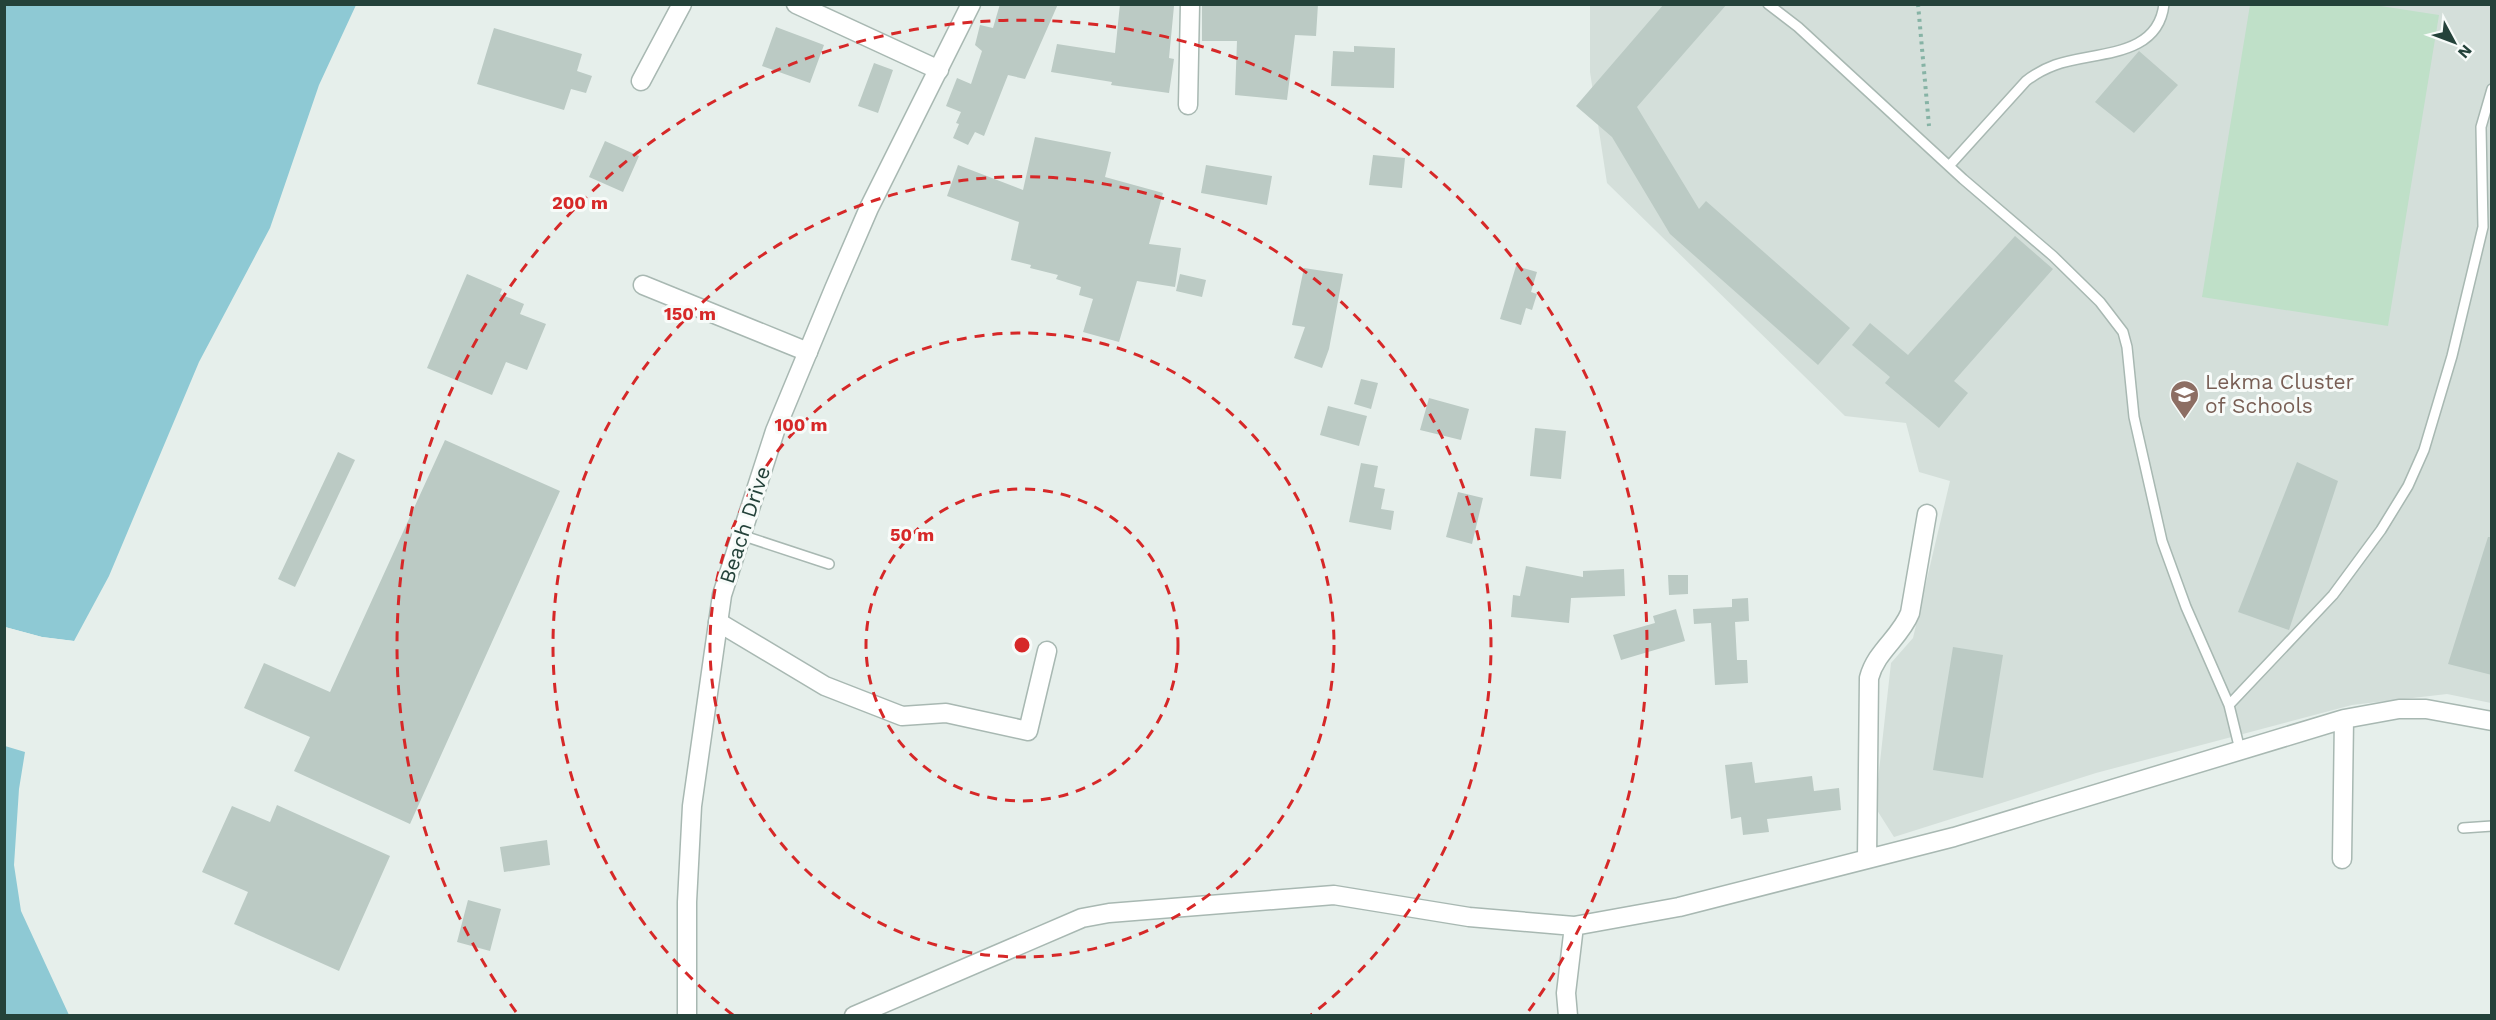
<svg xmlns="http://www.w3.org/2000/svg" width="2496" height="1020" font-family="'Work Sans',sans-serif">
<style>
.built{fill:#d4dfda}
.green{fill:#bfe0c8}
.water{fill:#8ec9d4}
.pier{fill:#e6efeb}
.building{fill:#bbcac4}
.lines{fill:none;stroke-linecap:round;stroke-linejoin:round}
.service-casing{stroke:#a8b8b2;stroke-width:12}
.minor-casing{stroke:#a8b8b2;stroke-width:21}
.tertiary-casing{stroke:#a8b8b2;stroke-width:21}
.path{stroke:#86b3a5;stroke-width:4;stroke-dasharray:3 4.5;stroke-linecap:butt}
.service{stroke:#fff;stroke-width:9}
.minor{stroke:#fff;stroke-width:18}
.tertiary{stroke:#fff;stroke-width:18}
.ring{fill:none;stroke:#d62828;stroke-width:3;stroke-dasharray:10 8}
.labels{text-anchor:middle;stroke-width:6;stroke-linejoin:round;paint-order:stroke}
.education-label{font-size:21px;fill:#785e54;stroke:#f7fbf9;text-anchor:start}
.street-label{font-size:21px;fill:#24423a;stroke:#f7fbf9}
.centre{fill:#d62828;stroke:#f7fbf9;stroke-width:3}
.ring-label{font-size:18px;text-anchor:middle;font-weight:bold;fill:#d62828;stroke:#f7fbf9;stroke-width:6;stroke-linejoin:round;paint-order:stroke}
</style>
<rect width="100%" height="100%" fill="#e6efeb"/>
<path class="built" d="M1590 5H2491V703L2447 694 2352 705 2096 773 1894 837 1875 807 1891 663 1913 638 1950 481 1919 472 1906 423 1845 416 1607 183 1590 72Z"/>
<path class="green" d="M2250 5H2374L2439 15 2388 326 2202 297Z"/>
<path class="water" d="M4 5H356L319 85 270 228 199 362 109 576 74 641 42 637 5 627Z
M5 746 25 752 19 789 14 865 21 911 69 1015H5Z"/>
<path class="pier" d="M5 627 42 637 74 641 73 644 42 640 4 630Z"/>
<path class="building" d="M1000 4H1058L1025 79 1008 75 984 136 975 132 968 145 953 138 959 124 956 123 961 112 946 106 957 78 971 84 982 51 975 45 980 25 993 28Z
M1120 4 1174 6 1169 58 1174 59 1169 93 1111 85 1112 82 1051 72 1057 44 1115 53Z
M1220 4H1318L1316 36 1295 35 1287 100 1235 95 1237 41H1202V6Z
M1664 4H1727L1637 107 1699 209 1706 201 1850 328 1818 365 1670 234 1612 137 1576 106Z
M776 27 824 45 810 83 762 66Z
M494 28 582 54 577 71 592 76 586 93 571 89 564 110 477 84Z
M1354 46 1395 48 1394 88 1331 86 1333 51 1354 52Z
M2139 51 2178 85 2134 133 2095 102Z
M874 63 893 70 878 113 858 106Z
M1035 137 1111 152 1105 177 1163 193 1149 244 1181 248 1175 287 1137 281 1119 342 1083 332 1093 299 1079 295 1081 287 1056 279 1058 275 1030 268 1031 265 1011 260 1019 222 947 196 958 165 1023 190Z
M605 141 639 156 623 192 589 177Z
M1373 155 1405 158 1402 188 1369 185Z
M1206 165 1272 176 1267 205 1201 193Z
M2015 236 2053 269 1954 381 1968 393 1939 428 1885 383 1890 377 1852 345 1870 323 1908 355Z
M1516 266 1537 272 1531 292 1537 294 1532 310 1526 308 1521 325 1500 319Z
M1304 268 1343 274 1329 349 1322 368 1294 358 1305 327 1292 325Z
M467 274 502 289 500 294 524 304 520 314 546 324 527 370 506 362 492 395 427 368Z
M1180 274 1206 280 1202 297 1176 291Z
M1361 379 1378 383 1371 409 1354 404Z
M1429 398 1469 409 1461 440 1420 430Z
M1328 406 1367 416 1359 446 1320 435Z
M1535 428 1566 431 1561 479 1530 476Z
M445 440 560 491 410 824 294 771 310 737 244 708 264 663 330 692Z
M338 452 355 460 295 587 278 579Z
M2297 462 2338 481 2289 630 2238 612Z
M1361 463 1378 466 1374 487 1385 489 1381 509 1394 511 1391 530 1349 522Z
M1458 492 1483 498 1472 544 1446 537Z
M2488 537H2492V675L2448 664Z
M1526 566 1583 577V571L1624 569 1625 596 1571 598 1569 623 1511 617 1513 595 1520 596Z
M1668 575H1688V594L1669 595Z
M1748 598 1749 621 1735 622 1737 660H1747L1748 683 1715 685 1711 623 1694 624 1693 609 1732 607V599Z
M1676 609 1685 641 1621 660 1613 635 1655 623 1653 616Z
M1953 647 2003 655 1983 778 1933 770Z
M1752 762 1755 783 1812 776 1814 791 1839 788 1841 810 1767 819 1769 832 1743 835 1741 817 1731 819 1725 765Z
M277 805 390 856 339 971 234 924 248 892 202 872 232 806 270 822Z
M547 840 550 865 504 872 500 847Z
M468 900 501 909 490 951 457 942Z"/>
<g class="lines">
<defs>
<path id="service" d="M1768 4 1798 27 1963 179 2053 256 2100 302 2123 332 2127 347 2134 417 2162 541 2186 607 2229 705 2240 750
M1949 166 2026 81C2035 74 2044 69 2055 65 2093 51 2158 59 2164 4
M741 535 829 564
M2229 705 2333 595 2381 530 2408 486 2424 450 2452 356 2483 227 2481 127 2492 89
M2463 828 2492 826"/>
<path id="minor" d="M796 4 939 70
M641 81 682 4
M1188 105 1190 4
M643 285 808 352
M718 622 825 686 902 716 946 713 1028 731 1047 651
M1867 859 1869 678C1876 651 1900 638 1910 613L1927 514
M2342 859 2344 719
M854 1016 1082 918 1109 913 1334 895 1469 917 1574 926 1679 907 1954 837 2344 719 2399 709H2426L2492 721
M1568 1016 1566 993 1574 926"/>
<path id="tertiary" d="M687 1016V902L692 806 722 595 775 431 834 289 869 208 971 4"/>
</defs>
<use href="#service" class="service-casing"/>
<use href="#minor" class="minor-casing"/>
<use href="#tertiary" class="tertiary-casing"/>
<path class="path" d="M1918 4 1929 126"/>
<use href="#service" class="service"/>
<use href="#minor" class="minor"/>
<use href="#tertiary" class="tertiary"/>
</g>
<g class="ring">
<circle cx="1022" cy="645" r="156"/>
<circle cx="1022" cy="645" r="312"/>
<path d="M733 1015A469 469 0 1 1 1311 1015"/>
<path d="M516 1012A625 625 0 1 1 1528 1012"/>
</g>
<defs>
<symbol id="school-pin" viewBox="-11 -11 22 30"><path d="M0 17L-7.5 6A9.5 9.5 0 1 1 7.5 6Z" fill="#8d6e63" stroke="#f7fbf9"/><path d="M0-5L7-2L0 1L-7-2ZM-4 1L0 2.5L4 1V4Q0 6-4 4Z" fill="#fff"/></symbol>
</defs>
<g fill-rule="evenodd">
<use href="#school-pin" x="2168" y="378" width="33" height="45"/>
</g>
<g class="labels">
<g class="education-label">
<text x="2205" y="389">Lekma Cluster<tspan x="2205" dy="24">of Schools</tspan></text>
</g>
<g class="street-label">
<text transform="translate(745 525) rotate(-72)" y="7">Beach Drive</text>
</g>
</g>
<circle cx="1022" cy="645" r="9" class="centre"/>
<g class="ring-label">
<text x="580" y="209">200 m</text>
<text x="690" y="320">150 m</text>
<text x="801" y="431">100 m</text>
<text x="912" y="541">50 m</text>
</g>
<rect width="2496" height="1020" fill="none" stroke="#24423a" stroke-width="12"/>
<g transform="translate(2454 42) rotate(131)" stroke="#f7fbf9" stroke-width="4.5" paint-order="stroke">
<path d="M0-4.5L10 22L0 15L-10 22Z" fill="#24423a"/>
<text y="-9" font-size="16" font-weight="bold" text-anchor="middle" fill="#24423a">N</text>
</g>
</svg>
